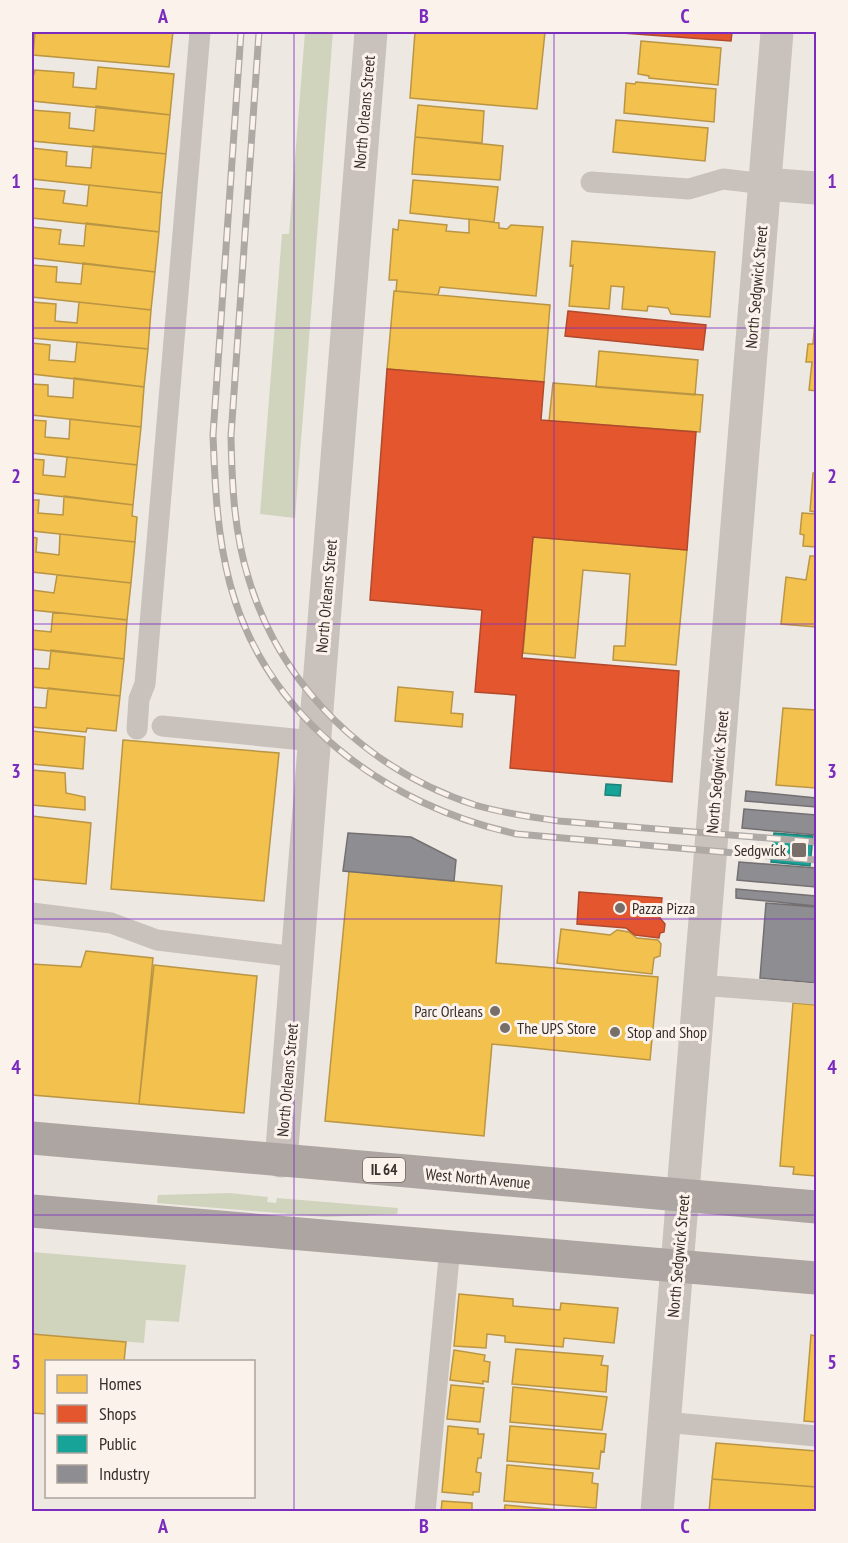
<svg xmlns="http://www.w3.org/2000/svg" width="848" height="1543" font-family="'PT Sans Narrow',sans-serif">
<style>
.green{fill:#d0d4bd}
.homes{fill:#f2c14e;stroke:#ba9543;stroke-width:1.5}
.shops{fill:#e4572e;stroke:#b14a2c;stroke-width:1.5}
.public{fill:#17a398;stroke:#218077;stroke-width:1.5}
.industry{fill:#8d8d92;stroke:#747072;stroke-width:1.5}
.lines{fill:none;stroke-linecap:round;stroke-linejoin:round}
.service{stroke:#c8c1bc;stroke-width:21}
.minor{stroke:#c8c1bc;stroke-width:33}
.tertiary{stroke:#c8c1bc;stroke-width:33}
.primary{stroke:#ada5a1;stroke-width:33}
.rail-casing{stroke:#afa9a6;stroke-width:7}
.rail{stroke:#faf2eb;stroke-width:4.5;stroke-dasharray:14;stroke-linecap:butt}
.grid{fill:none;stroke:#7b2cbf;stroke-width:1.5;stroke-opacity:0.55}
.poi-dot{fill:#786e6a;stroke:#faf2eb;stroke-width:2}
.labels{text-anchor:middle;stroke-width:6;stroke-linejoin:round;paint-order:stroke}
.shield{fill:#faf2eb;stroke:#736863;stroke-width:1.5}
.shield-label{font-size:15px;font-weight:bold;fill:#392d29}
.street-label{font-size:16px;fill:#392d29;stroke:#faf2eb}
.poi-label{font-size:16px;fill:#392d29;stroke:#faf2eb;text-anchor:start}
.neatline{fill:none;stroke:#7b2cbf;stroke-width:2}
.grid-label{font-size:20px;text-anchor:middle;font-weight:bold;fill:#7b2cbf}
</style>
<rect width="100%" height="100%" fill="#eee8e3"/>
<path class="green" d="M305 32H333L295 518 260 514 282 234H289Z
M230 1193 268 1197 267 1202 276 1203 277 1198 398 1208 397 1214 325 1217 157 1203 158 1195Z
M32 1252 186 1265 179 1322 146 1320 144 1343 32 1334Z"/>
<path class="homes" d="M35 32H173L169 67 33 55Z
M415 32H545L537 109 410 98Z
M641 41 721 48 718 85 649 78V76L638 74Z
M98 67 174 74 170 115 32 101V74H34L35 70 74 73 73 87 96 89Z
M636 82 716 89 714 122 624 113 626 83 635 84Z
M418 105 484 111 482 143 415 137Z
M96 106 170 115 166 154 32 141V110L70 113 69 128 94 131Z
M616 120 708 128 705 161 613 152Z
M415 137 503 146 500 180 412 174Z
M93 146 166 154 162 193 32 179V148L67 152 66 166 91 168Z
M413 180 498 187 494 222 410 213Z
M89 185 162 193 159 232 32 218V188L65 191 63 203 87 206Z
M469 219 499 223V228L507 229 511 225 543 227 536 296 440 287 438 295 396 291 397 280H389L393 229 398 230 399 220 447 225 446 231 469 233Z
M86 223 159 232 155 272 32 258V227L61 230 59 244 84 246Z
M572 241 715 252 710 317 671 314 668 308 648 306 647 311 622 309 624 287 611 286 609 309 569 306 573 265 570 266Z
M83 263 155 272 151 310 32 297V265L57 267 56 282 81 284Z
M394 291 550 305 544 382 387 369Z
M32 302 56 304 55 321 77 323 79 302 151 310 148 349 32 338Z
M815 320H816V391L809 390 812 362H806L808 344H813Z
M77 342 148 349 144 387 32 374V343L50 345 49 360 75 362Z
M599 351 698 360 695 395 596 387Z
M74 378 144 387 141 427 32 415V384L48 385V396L73 398Z
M553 383 703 395 700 432 549 421Z
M70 419 141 427 137 465 32 453V420L46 421 45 437 69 439Z
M67 457 137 465 133 505 32 493V459L44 460 43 475 65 477Z
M813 473H816V512L810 511Z
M64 496 133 505 132 516 137 517 135 542 32 531V500H39L38 513 63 515Z
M802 513 816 514V547L803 546 804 535 800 534Z
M60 534 135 542 131 583 32 572V537L37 538 36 552 59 555Z
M533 537 687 550 676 665 613 660 614 646H625L630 574 583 570 575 658 523 653Z
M810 556H816V627L781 624 786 577 806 580Z
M32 575V590L54 593 57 575 131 583 127 620 32 610Z
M53 612 127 620 124 659 32 649V630L51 632Z
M51 650 124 659 120 696 32 687V668L49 669Z
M398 687 453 692 451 713 463 714 462 727 395 721Z
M48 688 120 696 116 731 87 728 86 732 32 727V707L46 708Z
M783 708 816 710V788L776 785Z
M32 731 85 737 83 769 32 764Z
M123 740 279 753 264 901 111 889Z
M32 770 65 773 66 793 85 797V810L32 805Z
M32 816 91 823 86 884 32 879Z
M349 871 502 886 496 963 658 977 650 1060 492 1044 484 1136 325 1121Z
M561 929 610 935 617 930 629 932 637 938 658 940 661 944 660 956 654 958 652 974 557 963Z
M86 951 153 958 139 1104 32 1095V964L81 967Z
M154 965 257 976 244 1113 139 1104Z
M793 1003 816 1005V1176L793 1174 794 1167 780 1166Z
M459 1294 513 1299V1306L560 1310 561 1303 618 1308 614 1343 564 1338 563 1347 505 1342V1336L487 1334 486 1348 454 1346Z
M32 1334 126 1342 124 1362H46V1414L32 1413Z
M811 1335 816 1336V1422L804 1421Z
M516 1349 603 1356 601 1365 608 1366 606 1392 512 1384Z
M454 1350 485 1355 484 1361 490 1362 488 1382 483 1381V1384L450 1380Z
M451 1385 484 1388 480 1422 447 1419Z
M513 1387 607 1397 602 1430 510 1422Z
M448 1426 478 1429V1434H484L481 1458H478L476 1472 481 1473 479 1492H473V1495L442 1492Z
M510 1426 606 1434 604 1452 601 1451 599 1469 507 1461Z
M716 1443 816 1451V1487L712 1479Z
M507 1465 593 1473 592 1483 598 1484 596 1508 504 1501Z
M712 1479 816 1487V1512H709Z
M442 1501 472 1503V1511L476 1512H441Z
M505 1505 582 1512H504Z"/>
<path class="shops" d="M608 32H732L731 41Z
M568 311 706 325 703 350 565 336Z
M387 369 544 382 541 420 696 432 687 550 533 537 522 658 679 671 672 782 510 768 516 695 475 692 482 610 370 600Z
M579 892 662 898 660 918 665 924 664 932 660 933 659 938 635 935 626 928 577 924Z"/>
<path class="public" d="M606 784 621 785 620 796 605 795Z
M774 833 813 836 810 866 771 862Z"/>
<path class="industry" d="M746 791 816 798V807L745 801Z
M744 809 816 815V835L742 828Z
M348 833 411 837 456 860 454 881 343 871Z
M739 862 816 868V887L737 880Z
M736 889 816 896V906L736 898Z
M766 903 816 907V983L760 978Z"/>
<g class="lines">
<path class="service" d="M591 182 689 189 723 179 765 184
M162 726 314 741
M137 729 139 699 145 684 200 32
M32 913 111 923 157 940 297 957
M700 985 816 994
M664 1422 816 1436
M425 1512 450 1247"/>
<path class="minor" d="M765 184 816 188
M281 1161 371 32"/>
<path class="tertiary" d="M657 1512 777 32"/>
<path class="primary" d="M32 1138 816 1207
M32 1211 816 1278"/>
<defs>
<path id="rail" d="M241 32 213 435C215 486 217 535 230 584 266 718 386 806 517 834L816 860
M259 32 231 436C232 485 234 533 249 580 282 688 368 770 475 805 502 813 531 817 559 821L816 842"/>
</defs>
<use href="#rail" class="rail-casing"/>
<use href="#rail" class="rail"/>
</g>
<path class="grid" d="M294 32V1512M554 32V1512M32 328H816M32 624H816M32 919H816M32 1215H816"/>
<g class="poi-dot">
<rect x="791" y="842" width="16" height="16" rx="3"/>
<circle cx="620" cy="908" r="6"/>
<circle cx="495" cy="1011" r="6"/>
<circle cx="505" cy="1028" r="6"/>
<circle cx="615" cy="1032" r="6"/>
</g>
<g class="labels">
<rect class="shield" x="363" y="1158" width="42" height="24" rx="4.5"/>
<g class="shield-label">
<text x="384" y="1175">IL 64</text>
</g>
<g class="street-label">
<text transform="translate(364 112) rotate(-85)" y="6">North Orleans Street</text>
<text transform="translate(756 287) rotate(-85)" y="6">North Sedgwick Street</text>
<text transform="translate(326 596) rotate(-85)" y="6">North Orleans Street</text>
<text transform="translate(717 772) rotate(-85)" y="6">North Sedgwick Street</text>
<text transform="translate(287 1080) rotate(-85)" y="6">North Orleans Street</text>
<text transform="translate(478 1178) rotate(5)" y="6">West North Avenue</text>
<text transform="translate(678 1256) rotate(-85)" y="6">North Sedgwick Street</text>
</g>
<g class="poi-label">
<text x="786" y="856" text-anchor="end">Sedgwick</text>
<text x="632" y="914">Pazza Pizza</text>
<text x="483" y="1017" text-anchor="end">Parc Orleans</text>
<text x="517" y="1034">The UPS Store</text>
<text x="627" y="1038">Stop and Shop</text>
</g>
</g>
<rect width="848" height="1543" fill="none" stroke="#faf2eb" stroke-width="66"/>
<rect x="45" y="1360" width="210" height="138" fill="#faf2eb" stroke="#ada39d" stroke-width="1.5"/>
<rect x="57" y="1375" width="30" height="18" fill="#f2c14e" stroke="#ada39d" stroke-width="1.5"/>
<text x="99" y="1390" font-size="18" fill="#392d29">Homes</text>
<rect x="57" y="1405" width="30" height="18" fill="#e4572e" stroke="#ada39d" stroke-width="1.5"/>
<text x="99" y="1420" font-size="18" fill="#392d29">Shops</text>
<rect x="57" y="1435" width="30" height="18" fill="#17a398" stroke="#ada39d" stroke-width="1.5"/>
<text x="99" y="1450" font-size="18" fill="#392d29">Public</text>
<rect x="57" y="1465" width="30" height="18" fill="#8d8d92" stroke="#ada39d" stroke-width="1.5"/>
<text x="99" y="1480" font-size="18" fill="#392d29">Industry</text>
<rect x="33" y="33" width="782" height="1477" class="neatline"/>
<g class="grid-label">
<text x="163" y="23">A</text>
<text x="424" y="23">B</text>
<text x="685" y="23">C</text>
<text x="16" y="188">1</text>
<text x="832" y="188">1</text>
<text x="16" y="483">2</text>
<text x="832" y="483">2</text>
<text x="16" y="778">3</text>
<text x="832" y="778">3</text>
<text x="16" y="1074">4</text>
<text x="832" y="1074">4</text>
<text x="16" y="1369">5</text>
<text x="832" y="1369">5</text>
<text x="163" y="1533">A</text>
<text x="424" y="1533">B</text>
<text x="685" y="1533">C</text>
</g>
</svg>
